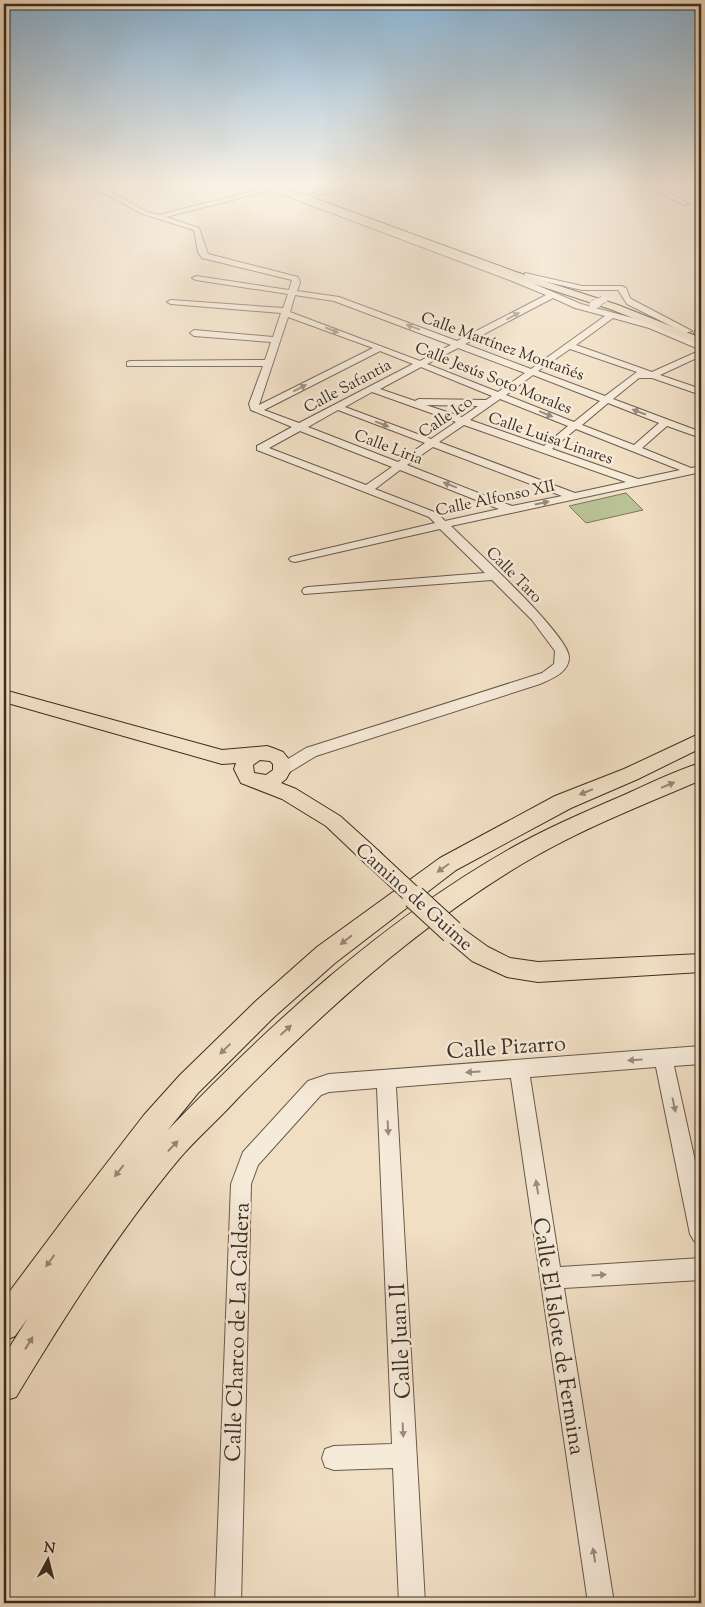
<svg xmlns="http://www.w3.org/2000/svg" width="705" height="1607" font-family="'Sorts Mill Goudy',serif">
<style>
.green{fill:#b9c295;stroke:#7a785c}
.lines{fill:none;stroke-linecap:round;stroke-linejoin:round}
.minor-casing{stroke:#685a4b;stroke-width:2}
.major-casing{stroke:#3b2e23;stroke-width:2}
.highway-casing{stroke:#3b2e23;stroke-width:2}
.minor{fill:#f6ead9;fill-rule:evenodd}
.major{fill:#f1dfc4;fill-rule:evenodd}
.highway{fill:#f1dfc4;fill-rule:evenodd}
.minor-bridge-far1-casing{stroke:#685a4b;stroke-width:8;stroke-linecap:butt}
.minor-bridge-casing{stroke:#685a4b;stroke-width:10;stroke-linecap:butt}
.major-bridge-far1-casing{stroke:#3b2e23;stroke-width:20;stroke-linecap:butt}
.major-bridge-casing{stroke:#3b2e23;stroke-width:25;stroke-linecap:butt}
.minor-bridge-far1{stroke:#f6ead9;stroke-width:7}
.minor-bridge{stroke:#f6ead9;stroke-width:9}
.major-bridge-far1{stroke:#f1dfc4;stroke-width:18}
.major-bridge{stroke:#f1dfc4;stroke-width:23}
.oneway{fill:#988c7e}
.oneway2{fill:#968674}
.labels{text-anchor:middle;stroke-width:5;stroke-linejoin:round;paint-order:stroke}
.far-street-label{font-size:16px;fill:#3b2e23;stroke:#f6ead9}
.street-label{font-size:19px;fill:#3b2e23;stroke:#f6ead9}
.near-street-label{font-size:22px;fill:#3b2e23;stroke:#f6ead9}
</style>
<rect width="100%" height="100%" fill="#f1dfc4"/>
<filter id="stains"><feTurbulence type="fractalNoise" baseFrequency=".004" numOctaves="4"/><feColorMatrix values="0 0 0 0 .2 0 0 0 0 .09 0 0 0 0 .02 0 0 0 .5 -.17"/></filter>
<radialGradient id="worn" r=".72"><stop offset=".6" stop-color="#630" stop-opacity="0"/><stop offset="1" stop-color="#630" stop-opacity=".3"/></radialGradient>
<path class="green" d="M626 493 643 510 586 523 569 506Z"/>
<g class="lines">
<defs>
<path id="minor" d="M60 183C73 183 95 190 105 189 113 188 119 183 128 183L110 191 147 212 159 215 265 188 256 183H265L518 277 581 304 655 324 701 344V350L649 328 613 318 576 345 652 372 701 350V356L660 375 701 389V395L652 378H639L613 399 701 432V438L667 426 642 448 691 468 701 466V472L451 526C471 546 568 634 569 657 569 673 551 679 540 684L316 756 288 773 283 774 278 773 276 769 278 765 306 748 542 673 554 664 555 651 532 620 492 580 304 594 302 591 304 588 308 587 485 573 440 529 295 562 291 561 289 559 291 557 435 523 429 517 257 450V446L292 427 251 410 249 404 263 366H127V362L130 361 265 360 271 342 194 336 190 333 194 330 273 337 281 313 171 304 167 302 171 300 283 308 288 294 196 280 192 278 196 276 289 290 292 280 202 258 198 252 194 230 143 214 103 193ZM271 190 512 281 546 295 457 341 339 297 297 291 300 282 298 277 208 254 199 228 166 217ZM295 295 334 301 451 345 420 361 290 312ZM553 298 575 308 605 316 531 369 465 344ZM288 317 373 348 259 405ZM458 348 525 373 498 392 427 364ZM570 349 637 372 605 396 538 371ZM380 351 413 364 299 423 264 410ZM421 367 492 396 486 400 419 399 415 401 380 389ZM533 375 600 401 574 422 506 395ZM372 392 456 422 431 439 345 407ZM500 399 568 426 544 446 470 420ZM608 403 659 423 634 445 582 425ZM426 405 478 406 462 417ZM338 410 425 443 398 462 308 427ZM464 425 626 482 575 493 439 442ZM576 429 680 470 638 479 552 449ZM300 431 392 467 366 485 269 448ZM433 447 562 496 512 506 407 465ZM400 470 499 509 445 521 437 513 375 489Z
M353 183H365L310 197 307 195Z
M641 183H649L689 204 684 205Z
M525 273 582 286H622L626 288 630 298 633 300 692 331 685 333 627 304 618 290H582L525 277Z
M698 324H701L700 339 694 333Z
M701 1046V1064L674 1066 701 1188V1245L694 1241 690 1234 656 1067 530 1077 560 1267 701 1258V1280L564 1288 614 1603H588L511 1078 396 1087 425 1603H399L393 1468 334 1470 325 1467 322 1458 325 1449 334 1446 392 1444 377 1088 329 1092 321 1095 258 1165 251 1184 241 1603H215L231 1184 243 1152 308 1081 329 1074Z"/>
<path id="major" d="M261 183H273L516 272 618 305 701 338V345L610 309 510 276Z
M4 690 222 750 267 746 273 748 283 752 291 762 292 768 286 779 281 783 296 789 340 816 381 853 384 859 381 865 374 867 367 865 326 826 282 799 241 783 234 769 236 763 222 764 4 702ZM260 760 270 761 273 764V770L266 775 254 773 253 765Z
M452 923 459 926 488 947 510 958 538 962 701 954V972L538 982 507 977 472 961 445 938 441 932 445 926Z"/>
<path id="highway" d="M701 733V748L638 779 571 808 456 870 335 963 274 1017 198 1093 167 1131C269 1025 380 923 508 850 543 830 580 814 617 798 645 786 673 771 701 763V780C641 806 578 830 522 864 416 928 325 1010 238 1098 219 1119 197 1138 179 1159 118 1232 65 1316 16 1397L4 1401V1356L28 1318 15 1336 4 1341V1299L69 1212 144 1115 180 1075 256 1001 317 947 440 858 555 796 624 769Z"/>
</defs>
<use href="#minor" class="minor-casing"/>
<use href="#major" class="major-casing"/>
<use href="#highway" class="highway-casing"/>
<use href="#minor" class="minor"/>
<use href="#major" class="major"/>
<use href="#highway" class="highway"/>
<defs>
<path id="minor-bridge-far1" d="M595 304 604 299"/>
<path id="minor-bridge" d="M594 305 597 303"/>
<path id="major-bridge-far1" d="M374 859 416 898"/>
<path id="major-bridge" d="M414 897 452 932"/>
</defs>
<use href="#minor-bridge-far1" class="minor-bridge-far1-casing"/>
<use href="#minor-bridge" class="minor-bridge-casing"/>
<use href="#major-bridge-far1" class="major-bridge-far1-casing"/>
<use href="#major-bridge" class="major-bridge-casing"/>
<use href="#minor-bridge-far1" class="minor-bridge-far1"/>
<use href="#minor-bridge" class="minor-bridge"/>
<use href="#major-bridge-far1" class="major-bridge-far1"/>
<use href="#major-bridge" class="major-bridge"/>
</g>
<defs><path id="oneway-solid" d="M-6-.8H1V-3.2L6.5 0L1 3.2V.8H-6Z" transform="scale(1.25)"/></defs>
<g class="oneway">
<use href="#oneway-solid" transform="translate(513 316) rotate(-28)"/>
<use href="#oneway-solid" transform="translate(413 327) rotate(-160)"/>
<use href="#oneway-solid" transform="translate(332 330) rotate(21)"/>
<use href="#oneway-solid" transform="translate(300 388) rotate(-27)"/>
<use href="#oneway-solid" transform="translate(639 412) rotate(-159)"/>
<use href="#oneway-solid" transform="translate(546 414) rotate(22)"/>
<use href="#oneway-solid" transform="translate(382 424) rotate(21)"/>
<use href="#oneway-solid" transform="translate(450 485) rotate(-159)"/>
<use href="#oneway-solid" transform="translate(542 503) rotate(-12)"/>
<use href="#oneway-solid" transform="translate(635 1060) rotate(176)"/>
<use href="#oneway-solid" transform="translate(473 1072) rotate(176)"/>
<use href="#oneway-solid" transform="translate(674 1105) rotate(78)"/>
<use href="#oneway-solid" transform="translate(388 1128) rotate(87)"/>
<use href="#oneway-solid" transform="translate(537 1187) rotate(-99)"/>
<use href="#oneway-solid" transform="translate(599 1275) rotate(-3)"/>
<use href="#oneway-solid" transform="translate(403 1430) rotate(87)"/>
<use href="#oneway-solid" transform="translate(594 1555) rotate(-99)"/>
</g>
<g class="oneway2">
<use href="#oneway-solid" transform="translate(668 785) rotate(-23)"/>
<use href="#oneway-solid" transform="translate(586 792) rotate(158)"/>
<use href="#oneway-solid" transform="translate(443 868) rotate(145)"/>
<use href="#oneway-solid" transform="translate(346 940) rotate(142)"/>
<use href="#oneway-solid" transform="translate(286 1030) rotate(-42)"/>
<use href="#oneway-solid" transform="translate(225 1049) rotate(136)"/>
<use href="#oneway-solid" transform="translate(173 1146) rotate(-46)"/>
<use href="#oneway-solid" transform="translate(119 1171) rotate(128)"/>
<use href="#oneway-solid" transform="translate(50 1261) rotate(126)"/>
<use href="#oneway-solid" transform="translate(29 1343) rotate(-58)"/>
</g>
<linearGradient id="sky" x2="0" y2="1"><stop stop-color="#8bb6d8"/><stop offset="0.45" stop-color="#f9f1e4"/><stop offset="1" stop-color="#f9f1e4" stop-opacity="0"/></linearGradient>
<rect width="705" height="408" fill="url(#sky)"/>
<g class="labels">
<g class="far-street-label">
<text transform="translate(503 345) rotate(20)" y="6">Calle Martínez Montañés</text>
<text transform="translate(494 377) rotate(22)" y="6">Calle Jesús Soto Morales</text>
<text transform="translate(347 385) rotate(-28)" y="6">Calle Safantia</text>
<text transform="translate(445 416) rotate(-34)" y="6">Calle Ico</text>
<text transform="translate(551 437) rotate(19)" y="6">Calle Luisa Linares</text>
<text transform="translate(389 446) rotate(21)" y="6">Calle Liria</text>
<text transform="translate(495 497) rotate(-12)" y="6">Calle Alfonso XII</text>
<text transform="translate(515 574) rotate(45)" y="6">Calle Taro</text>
</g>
<g class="street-label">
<text transform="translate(415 896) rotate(42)" y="7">Camino de Guime</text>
</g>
<g class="near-street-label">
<text transform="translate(506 1046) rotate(-4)" y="8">Calle Pizarro</text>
<text transform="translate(236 1332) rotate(-88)" y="8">Calle Charco de La Caldera</text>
<text transform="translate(560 1336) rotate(81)" y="8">Calle El Islote de Fermina</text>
<text transform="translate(399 1341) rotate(-93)" y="8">Calle Juan II</text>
</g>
</g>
<rect width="705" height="1607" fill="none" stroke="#f1dfc4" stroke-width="20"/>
<rect x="5" y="5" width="695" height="1597" fill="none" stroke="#3b2e23" stroke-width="2.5"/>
<rect x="10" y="10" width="685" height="1587" fill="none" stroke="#3b2e23"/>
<g transform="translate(48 1560) rotate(7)" stroke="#f6ead9" stroke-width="4" paint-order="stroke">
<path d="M0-4L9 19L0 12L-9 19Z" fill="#3b2e23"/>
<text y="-8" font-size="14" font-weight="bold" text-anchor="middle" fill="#3b2e23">N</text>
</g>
<rect width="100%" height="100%" filter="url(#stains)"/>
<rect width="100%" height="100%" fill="url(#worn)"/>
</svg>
